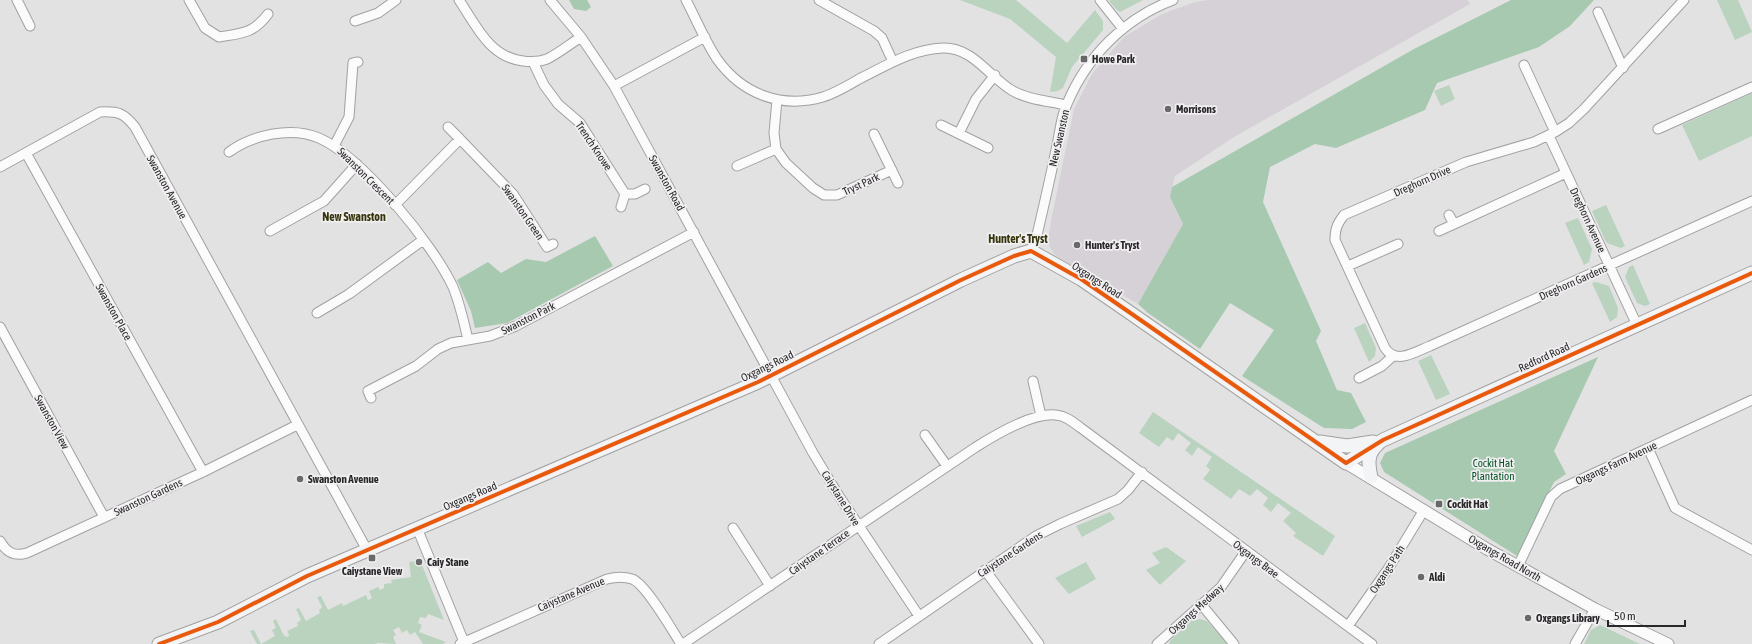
<svg xmlns="http://www.w3.org/2000/svg" width="1752" height="644" font-family="'Asap Condensed',sans-serif">
<style>
.built{fill:#d5d1d6}
.green{fill:#b9d3bf}
.forest{fill:#a6c9b0}
.lines{fill:none;stroke-linecap:round;stroke-linejoin:round}
.minor-casing{stroke:#a1a1a1;stroke-width:11}
.tertiary-casing{stroke:#a1a1a1;stroke-width:13}
.secondary-casing{stroke:#a1a1a1;stroke-width:15}
.minor{stroke:#fbfbfb;stroke-width:9}
.tertiary{stroke:#fbfbfb;stroke-width:11}
.secondary{stroke:#f3f4f6;stroke-width:13}
.cycleway-casing{stroke:#f1eff1;stroke-width:6}
.cycleway{stroke:#e8590c;stroke-width:4}
.poi-dot{fill:#6a696a;stroke:#f1eff1;stroke-width:1.5}
.labels{text-anchor:middle;stroke-width:3.5;stroke-linejoin:round;paint-order:stroke}
.poi-label{font-size:11px;font-weight:bold;fill:#292829;stroke:#f1eff1;text-anchor:start}
.street-label{font-size:11px;fill:#292829;stroke:#f1eff1}
.park-label{font-size:11px;fill:#035327;stroke:#f1eff1}
.neighbourhood-label{font-size:12px;font-weight:bold;fill:#36360c;stroke:#f1eff1}
</style>
<rect width="100%" height="100%" fill="#e3e2e3"/>
<path class="built" d="M1208 0H1468L1470 4 1234 137 1175 176 1170 197 1183 224 1138 304 1055 255 1050 248 1048 239 1052 216 1074 109 1092 74 1124 37 1162 14 1195 2Z"/>
<path class="green" d="M960 0H1016L1067 43 1095 10 1103 21V30L1072 67 1063 88 1058 91 1050 92 1056 57 1010 19Z
M1111 0H1143L1120 12 1116 9 1109 1Z
M1717 0H1738L1752 32 1735 40Z
M1449 85 1455 99 1441 106 1434 91Z
M1752 93V136L1699 161 1682 125Z
M1606 205 1625 246 1621 248 1607 243 1605 240 1592 211Z
M1578 218 1592 249 1589 262 1584 265 1565 223Z
M1633 265 1650 304 1645 306 1637 303 1625 277 1629 267Z
M1596 282 1609 286 1618 308 1617 317 1610 322 1592 283Z
M1365 323 1376 348 1375 356 1369 362 1354 328Z
M1431 355 1450 394 1436 400 1418 361Z
M1153 412 1335 536 1323 556 1293 536 1296 533 1283 521 1291 513 1278 503 1271 512 1263 505 1268 498 1257 489 1250 496 1239 489 1231 499 1203 479 1210 470 1206 466 1212 457 1198 447 1192 456 1185 450 1191 443 1178 433 1173 441 1167 437 1159 447 1139 433Z
M1110 512 1115 519 1082 537 1076 526Z
M1166 547 1186 561 1160 585 1146 570 1160 563 1152 553Z
M416 561 417 564 422 565 444 620 428 614 426 618 420 617 418 623 422 625 419 632 446 642 443 644H423L415 632 410 635 407 630 402 633 399 627 393 630 396 635 393 637 396 644 378 643 375 644H257L250 631 254 630 261 644 275 636 272 630 276 628 273 621 276 619 284 636 288 637 289 635 287 631 298 626 297 623 301 620 296 609 299 608 306 621 320 613 319 610 322 607 317 597 321 596 328 610 342 603 343 606 366 595 368 600 372 598 369 591 378 587 380 590 384 588V584L392 583 391 580 411 577 409 562Z
M1086 562 1096 579 1069 594 1055 578Z
M1200 619 1207 621 1228 644H1169L1170 641 1191 621Z
M1600 625 1640 644H1584L1591 630Z"/>
<path class="forest" d="M569 0H587L591 7 586 11 574 9Z
M1511 0H1594L1570 26 1539 47 1437 83 1425 110 1336 148 1315 144 1270 167 1263 202 1321 331 1316 341 1337 390 1351 393 1366 422 1352 429 1324 428 1242 376 1274 330 1230 303 1200 349 1148 313 1138 304 1183 224 1170 197 1172 187 1414 49Z
M595 236 613 266 507 323 475 328 471 311 457 280 488 262 501 273 526 259 546 262Z
M1598 357 1554 451 1566 474 1554 482 1517 556 1384 472 1380 463 1385 453Z"/>
<g class="lines">
<defs>
<path id="minor" d="M17 0 30 26
M189 0 205 28 219 37C242 33 253 34 268 14
M459 0C476 25 489 57 523 61 531 62 539 62 547 59 559 53 570 44 581 37
M550 0 581 37 614 86 813 453 839 496 919 616
M686 0C696 19 705 41 717 59 742 94 781 109 823 97 836 93 849 85 861 78 887 65 913 49 943 48 973 47 990 78 1013 91 1029 100 1049 101 1066 105
M819 0 874 31 882 38 893 62
M1100 0 1123 29
M1684 0 1584 109 1569 123 1555 132 1534 142 1466 162 1344 215C1337 224 1335 229 1335 240L1385 348C1396 365 1415 352 1430 346L1752 201
M1598 12 1623 68
M355 21 378 13 396 0
M533 62 544 85 558 104 580 123 625 194
M1524 65 1555 132
M614 86 705 37
M777 100 774 133 776 149 786 163 813 188 824 195H837L892 170
M941 125 988 148
M448 127 460 139
M1658 129 1752 87
M959 133 976 99 995 75
M874 134 898 183
M1549 136 1637 325
M334 146 349 117 353 63 358 62
M229 152C252 135 291 126 319 138 362 157 433 244 453 287 460 304 464 322 468 340
M26 153 203 472
M737 166 776 149
M0 167 100 112C118 111 124 113 135 127L367 550
M395 205 460 139 513 194 547 247 553 244
M621 207 625 194H635L645 189
M1449 215 1454 224
M270 231 324 201 357 164
M1439 231 1566 173
M1031 251 1037 235C1044 205 1051 175 1057 145 1060 132 1061 116 1067 104 1087 56 1125 18 1173 0
M1348 266 1398 244
M317 313 349 294 423 240
M0 327 104 517
M1359 378 1382 366 1393 356
M1033 381 1041 416
M371 398 368 391 416 366 438 349 451 343 490 336 516 326 694 232
M925 435 947 466
M1648 448 1675 508 1752 550
M417 528 464 642
M733 528 770 586
M0 541C6 552 14 557 27 553L203 472 297 425
M1518 566 1551 497 1560 489 1752 400
M985 570 1039 644
M1201 604 1234 644
M1348 626 1388 569 1424 510
M460 644 607 579C615 577 623 576 632 579 646 584 672 630 681 644
M683 644 976 447C995 435 1033 412 1056 415 1066 416 1073 422 1081 428L1372 644
M879 644 1036 536 1060 524 1118 499 1128 490 1142 472
M1157 644 1221 587 1246 551
M1575 644 1595 609"/>
<path id="tertiary" d="M1346 463 1487 549 1595 609 1668 644"/>
<path id="secondary" d="M1320 442 1347 446 1373 442
M1371 477C1368 464 1367 453 1378 444
M159 644 218 622 307 576 758 382 961 280 1014 256 1031 251 1081 279 1129 312 1346 463 1383 440 1752 273"/>
</defs>
<use href="#minor" class="minor-casing"/>
<use href="#tertiary" class="tertiary-casing"/>
<use href="#secondary" class="secondary-casing"/>
<use href="#minor" class="minor"/>
<use href="#tertiary" class="tertiary"/>
<use href="#secondary" class="secondary"/>
<defs>
<path id="cycleway" d="M159 644 218 622 307 576 758 382 961 280 1014 256 1031 251 1081 279 1129 312 1346 463 1383 440 1752 273"/>
</defs>
<use href="#cycleway" class="cycleway-casing"/>
<use href="#cycleway" class="cycleway"/>
</g>
<g class="poi-dot">
<rect x="1080" y="55" width="8" height="8" rx="2"/>
<circle cx="1168" cy="109" r="4"/>
<circle cx="1077" cy="245" r="4"/>
<circle cx="300" cy="479" r="4"/>
<rect x="1435" y="500" width="8" height="8" rx="2"/>
<rect x="368" y="554" width="8" height="8" rx="2"/>
<circle cx="419" cy="562" r="4"/>
<circle cx="1421" cy="577" r="4"/>
<circle cx="1528" cy="618" r="4"/>
</g>
<g class="labels">
<g class="poi-label">
<text x="1092" y="63">Howe Park</text>
<text x="1176" y="113">Morrisons</text>
<text x="1085" y="249">Hunter's Tryst</text>
<text x="308" y="483">Swanston Avenue</text>
<text x="1447" y="508">Cockit Hat</text>
<text x="427" y="566">Caiy Stane</text>
<text x="372" y="575" text-anchor="middle">Caiystane View</text>
<text x="1429" y="581">Aldi</text>
<text x="1536" y="622">Oxgangs Library</text>
</g>
<g class="street-label">
<text transform="translate(1059 138) rotate(-77)" y="4">New Swanston</text>
<text transform="translate(594 146) rotate(56)" y="4">Trench Knowe</text>
<text transform="translate(366 176) rotate(45)" y="4">Swanston Crescent</text>
<text transform="translate(1422 181) rotate(-24)" y="4">Dreghorn Drive</text>
<text transform="translate(667 183) rotate(61)" y="4">Swanston Road</text>
<text transform="translate(861 184) rotate(-25)" y="4">Tryst Park</text>
<text transform="translate(167 187) rotate(61)" y="4">Swanston Avenue</text>
<text transform="translate(523 212) rotate(55)" y="4">Swanston Green</text>
<text transform="translate(1588 220) rotate(65)" y="4">Dreghorn Avenue</text>
<text transform="translate(1097 280) rotate(33)" y="4">Oxgangs Road</text>
<text transform="translate(1573 282) rotate(-24)" y="4">Dreghorn Gardens</text>
<text transform="translate(114 312) rotate(61)" y="4">Swanston Place</text>
<text transform="translate(528 318) rotate(-27)" y="4">Swanston Park</text>
<text transform="translate(1544 357) rotate(-25)" y="4">Redford Road</text>
<text transform="translate(767 366) rotate(-26)" y="4">Oxgangs Road</text>
<text transform="translate(52 422) rotate(61)" y="4">Swanston View</text>
<text transform="translate(1616 463) rotate(-25)" y="4">Oxgangs Farm Avenue</text>
<text transform="translate(470 496) rotate(-23)" y="4">Oxgangs Road</text>
<text transform="translate(148 497) rotate(-25)" y="4">Swanston Gardens</text>
<text transform="translate(841 498) rotate(58)" y="4">Caiystane Drive</text>
<text transform="translate(819 552) rotate(-35)" y="4">Caiystane Terrace</text>
<text transform="translate(1010 554) rotate(-33)" y="4">Caiystane Gardens</text>
<text transform="translate(1505 558) rotate(30)" y="4">Oxgangs Road North</text>
<text transform="translate(1256 559) rotate(37)" y="4">Oxgangs Brae</text>
<text transform="translate(1387 569) rotate(-57)" y="4">Oxgangs Path</text>
<text transform="translate(571 594) rotate(-23)" y="4">Caiystane Avenue</text>
<text transform="translate(1196 609) rotate(-42)" y="4">Oxgangs Medway</text>
</g>
<g class="park-label">
<text x="1493" y="467">Cockit Hat<tspan x="1493" dy="13">Plantation</tspan></text>
</g>
<g class="neighbourhood-label">
<text x="354" y="221">New Swanston</text>
<text x="1018" y="243">Hunter's Tryst</text>
</g>
</g>
<path d="M1608 620v6h77v-6" fill="none" stroke="#292829" stroke-width="2"/>
<text x="1614" y="620" font-size="12" fill="#292829" stroke="#f1eff1" stroke-width="3" paint-order="stroke">50 m</text>
</svg>
